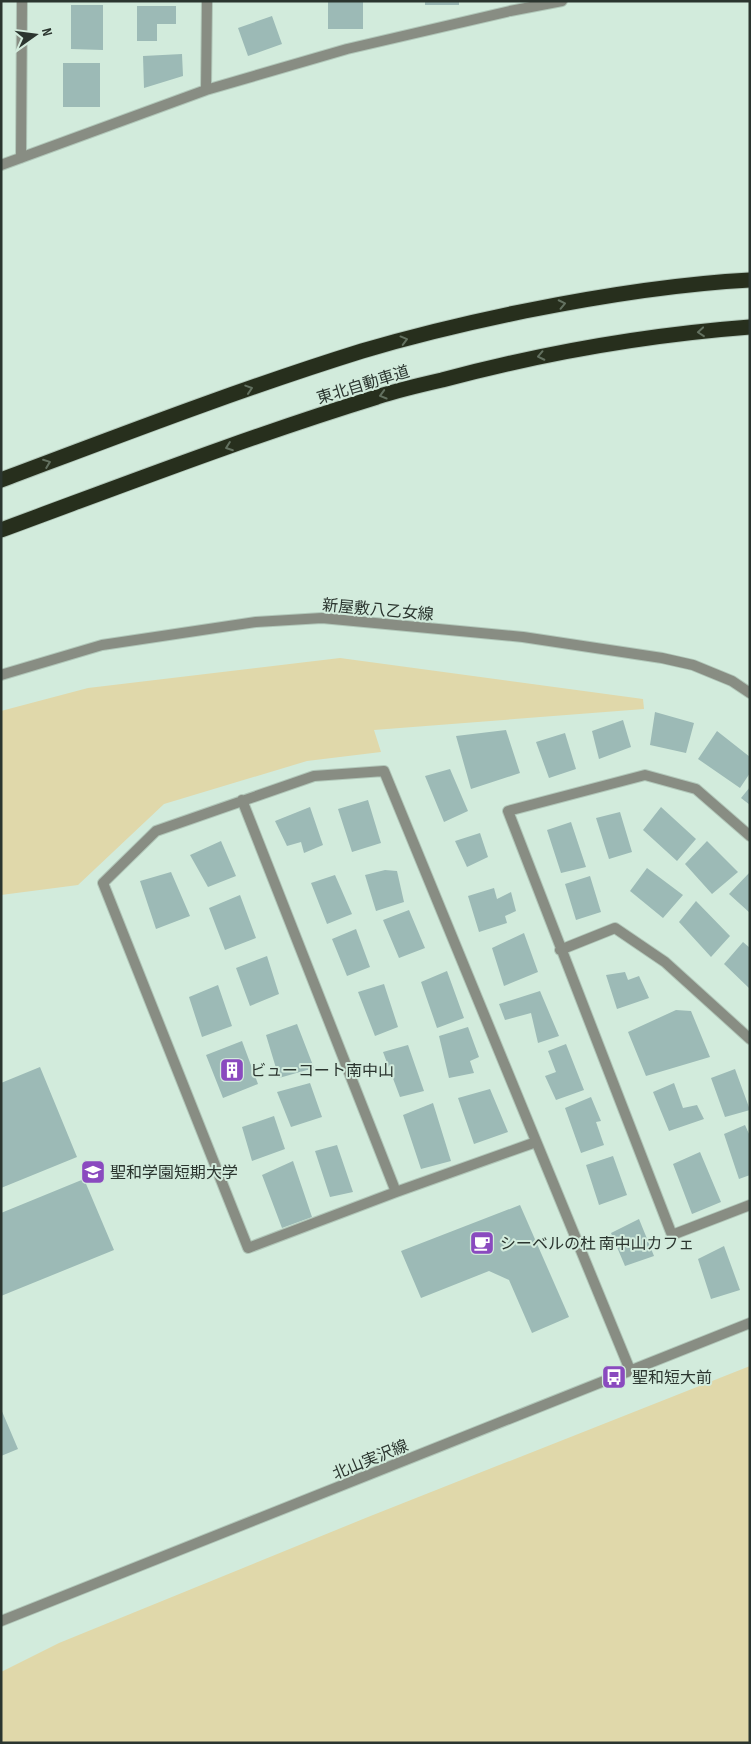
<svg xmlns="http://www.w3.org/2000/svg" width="751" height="1744" font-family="'Sofia Sans Condensed','Noto Sans JP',sans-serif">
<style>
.green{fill:#e0d8aa}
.building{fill:#9cbab6}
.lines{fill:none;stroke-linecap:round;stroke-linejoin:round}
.minor-casing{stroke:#b1c7b9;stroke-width:12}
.tertiary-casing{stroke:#b1c7b9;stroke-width:12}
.motorway-casing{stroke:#b1c7b9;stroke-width:17}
.minor{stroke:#888d83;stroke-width:10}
.tertiary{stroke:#888d83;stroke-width:10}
.motorway{stroke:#272f1d;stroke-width:15}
.oneway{stroke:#637160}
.labels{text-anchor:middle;stroke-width:4;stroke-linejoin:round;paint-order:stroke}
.street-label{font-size:16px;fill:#2b352f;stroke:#d2ebdc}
.poi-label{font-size:16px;fill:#2b352f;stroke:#d2ebdc;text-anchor:start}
</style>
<rect width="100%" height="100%" fill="#d2ebdc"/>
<path class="green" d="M340 658 643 699 644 709 374 730 381 752 307 761 164 804 78 885 1 895V711L88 688Z
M750 1366V1743H1V1672L59 1643 368 1517Z"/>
<path class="building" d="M328 1H363V29H328Z
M425 1H459V5H425Z
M71 5H103V50L71 49Z
M137 6H176V24H157V41H137Z
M272 16 282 44 248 56 238 28Z
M182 54 183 76 144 88 143 56Z
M63 63H100V107H63Z
M655 712 694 723 686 753 650 745Z
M623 720 631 747 599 759 592 731Z
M506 730 520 773 471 789 456 736Z
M717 731 750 757V773L740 788 698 759Z
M565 733 576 769 549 778 536 742Z
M450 769 468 811 444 822 425 776Z
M750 787V805L741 798Z
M368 800 381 843 352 852 338 809Z
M310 807 323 845 304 853 301 842 287 846 275 821Z
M661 807 696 839 677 861 643 830Z
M620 812 632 852 609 859 596 818Z
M571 822 586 867 561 873 547 830Z
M480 833 488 857 467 867 455 841Z
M221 841 236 876 208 887 190 855Z
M707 841 738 872 712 894 685 864Z
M647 868 683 895 663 918 630 891Z
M385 870 397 871 404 902 376 911 365 875Z
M171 872 190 916 156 929 140 881Z
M750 872V913L729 894Z
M335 875 352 914 327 924 311 883Z
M590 876 601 912 576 920 565 884Z
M494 888 497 899 511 892 516 911 505 916 507 923 479 932 468 896Z
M240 895 256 938 225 950 209 908Z
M696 901 730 936 711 957 679 922Z
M409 910 425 948 399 958 383 920Z
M356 929 370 967 347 976 332 939Z
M524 933 538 972 504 986 492 948Z
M743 942 750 948V989L724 964Z
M267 956 279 994 250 1006 236 968Z
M447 971 464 1018 437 1028 421 982Z
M625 972 628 980 639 976 649 998 617 1009 606 975Z
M384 984 398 1027 375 1036 358 992Z
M218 985 232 1026 202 1037 189 997Z
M540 991 559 1036 538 1043 531 1013 505 1020 499 1004Z
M676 1010 691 1011 710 1057 646 1076 628 1032Z
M297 1024 314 1068 279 1078 266 1035Z
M468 1027 479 1057 470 1061 474 1073 449 1078 439 1036Z
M242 1041 258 1084 223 1098 206 1055Z
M566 1044 584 1090 556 1100 545 1076 556 1072 548 1051Z
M408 1045 424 1091 400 1097 383 1052Z
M40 1067 77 1157 1 1188V1083Z
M735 1069 750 1110 725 1117 711 1078Z
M310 1083 322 1117 291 1127 277 1092Z
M674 1083 683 1108 697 1105 704 1119 669 1131 653 1092Z
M490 1089 508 1132 474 1144 458 1098Z
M591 1097 601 1121 596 1122 604 1145 581 1153 565 1108Z
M433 1103 451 1161 421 1169 403 1115Z
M274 1116 285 1149 252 1161 242 1127Z
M745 1125 750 1136V1175L739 1179 724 1134Z
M337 1145 353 1192 330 1197 315 1151Z
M700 1152 721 1202 692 1214 673 1164Z
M613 1156 627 1195 599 1205 586 1165Z
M293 1161 312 1217 282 1228 262 1175Z
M84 1179 114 1250 1 1296V1213Z
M520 1205 569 1317 532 1333 509 1280 489 1271 421 1298 401 1251Z
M639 1219 654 1256 625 1266 611 1233Z
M724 1246 740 1290 711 1299 698 1259Z
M1 1409 18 1449 1 1456Z"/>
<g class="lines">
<defs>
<path id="minor" d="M206 90 207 1
M21 158 22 1
M1 165 206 90 347 49 510 11 562 1
M242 800 396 1192
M750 836 696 789 645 775 508 811 672 1235 750 1205
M560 950 615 928 665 962 750 1039
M536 1142 396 1192 248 1248 103 883 156 831 314 776 384 771 630 1370"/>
<path id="tertiary" d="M1 675 102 645 256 622 322 618 523 637 662 658 693 665 732 681 750 693
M1 1621 750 1323"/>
<path id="motorway" d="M1 480C121 435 240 389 362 351 416 335 471 322 525 311 600 296 674 284 750 280
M1 530C126 484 250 436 377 397 398 390 420 385 442 380 543 353 645 335 750 327"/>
</defs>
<use href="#minor" class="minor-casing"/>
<use href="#tertiary" class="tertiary-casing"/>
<use href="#motorway" class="motorway-casing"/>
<use href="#minor" class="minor"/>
<use href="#tertiary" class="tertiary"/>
<use href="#motorway" class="motorway"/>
</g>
<defs><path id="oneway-chevron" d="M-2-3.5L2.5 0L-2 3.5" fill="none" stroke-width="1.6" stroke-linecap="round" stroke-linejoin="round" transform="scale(1.25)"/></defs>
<g class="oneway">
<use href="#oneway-chevron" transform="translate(562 304) rotate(-12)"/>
<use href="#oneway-chevron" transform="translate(701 332) rotate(175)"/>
<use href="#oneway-chevron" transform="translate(404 340) rotate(-15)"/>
<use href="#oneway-chevron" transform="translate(541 356) rotate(168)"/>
<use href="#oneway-chevron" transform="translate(249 389) rotate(-18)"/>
<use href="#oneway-chevron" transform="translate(383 395) rotate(164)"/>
<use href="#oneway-chevron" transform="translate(229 447) rotate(160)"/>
<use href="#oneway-chevron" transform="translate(47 463) rotate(-21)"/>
</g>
<defs>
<symbol id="building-square" viewBox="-11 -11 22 22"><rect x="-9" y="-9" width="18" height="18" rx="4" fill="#8a4abf" stroke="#d2ebdc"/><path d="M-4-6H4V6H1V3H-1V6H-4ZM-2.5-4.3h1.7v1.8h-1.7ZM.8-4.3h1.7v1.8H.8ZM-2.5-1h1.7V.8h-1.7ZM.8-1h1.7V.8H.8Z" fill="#fff"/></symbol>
<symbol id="university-square" viewBox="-11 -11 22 22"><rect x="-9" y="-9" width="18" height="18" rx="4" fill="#8a4abf" stroke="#d2ebdc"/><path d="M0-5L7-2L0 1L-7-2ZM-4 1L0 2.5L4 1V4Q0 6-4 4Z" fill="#fff"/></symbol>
<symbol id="cafe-square" viewBox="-11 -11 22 22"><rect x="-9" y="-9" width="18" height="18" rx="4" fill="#8a4abf" stroke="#d2ebdc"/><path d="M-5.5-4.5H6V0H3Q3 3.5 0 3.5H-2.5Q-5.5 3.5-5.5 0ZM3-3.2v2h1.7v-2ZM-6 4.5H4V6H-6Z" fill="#fff"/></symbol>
<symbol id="bus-square" viewBox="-11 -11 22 22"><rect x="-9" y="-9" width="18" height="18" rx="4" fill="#8a4abf" stroke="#d2ebdc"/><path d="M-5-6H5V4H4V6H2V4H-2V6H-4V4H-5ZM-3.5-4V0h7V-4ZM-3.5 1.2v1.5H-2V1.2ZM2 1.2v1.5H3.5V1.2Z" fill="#fff"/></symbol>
</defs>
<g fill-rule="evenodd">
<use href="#building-square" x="218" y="1056" width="28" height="28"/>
<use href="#university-square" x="79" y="1158" width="28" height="28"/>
<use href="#cafe-square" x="468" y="1229" width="28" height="28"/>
<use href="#bus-square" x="600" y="1363" width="28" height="28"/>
</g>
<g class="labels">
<g class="street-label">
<text transform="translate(363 384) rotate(-17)" y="6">東北自動車道</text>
<text transform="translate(378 609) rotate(5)" y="6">新屋敷八乙女線</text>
<text transform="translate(370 1459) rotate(-22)" y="6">北山実沢線</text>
</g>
<g class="poi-label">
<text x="250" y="1076">ビューコート南中山</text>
<text x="110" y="1178">聖和学園短期大学</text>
<text x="500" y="1249">シーベルの杜 南中山カフェ</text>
<text x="632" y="1383">聖和短大前</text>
</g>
</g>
<rect width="751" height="1744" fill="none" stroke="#2b352f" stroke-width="5"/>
<g transform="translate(35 35) rotate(76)" stroke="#d2ebdc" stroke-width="4" paint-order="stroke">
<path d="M0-4L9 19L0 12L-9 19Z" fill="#2b352f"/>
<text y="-8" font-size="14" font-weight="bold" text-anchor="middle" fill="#2b352f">N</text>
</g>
</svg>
